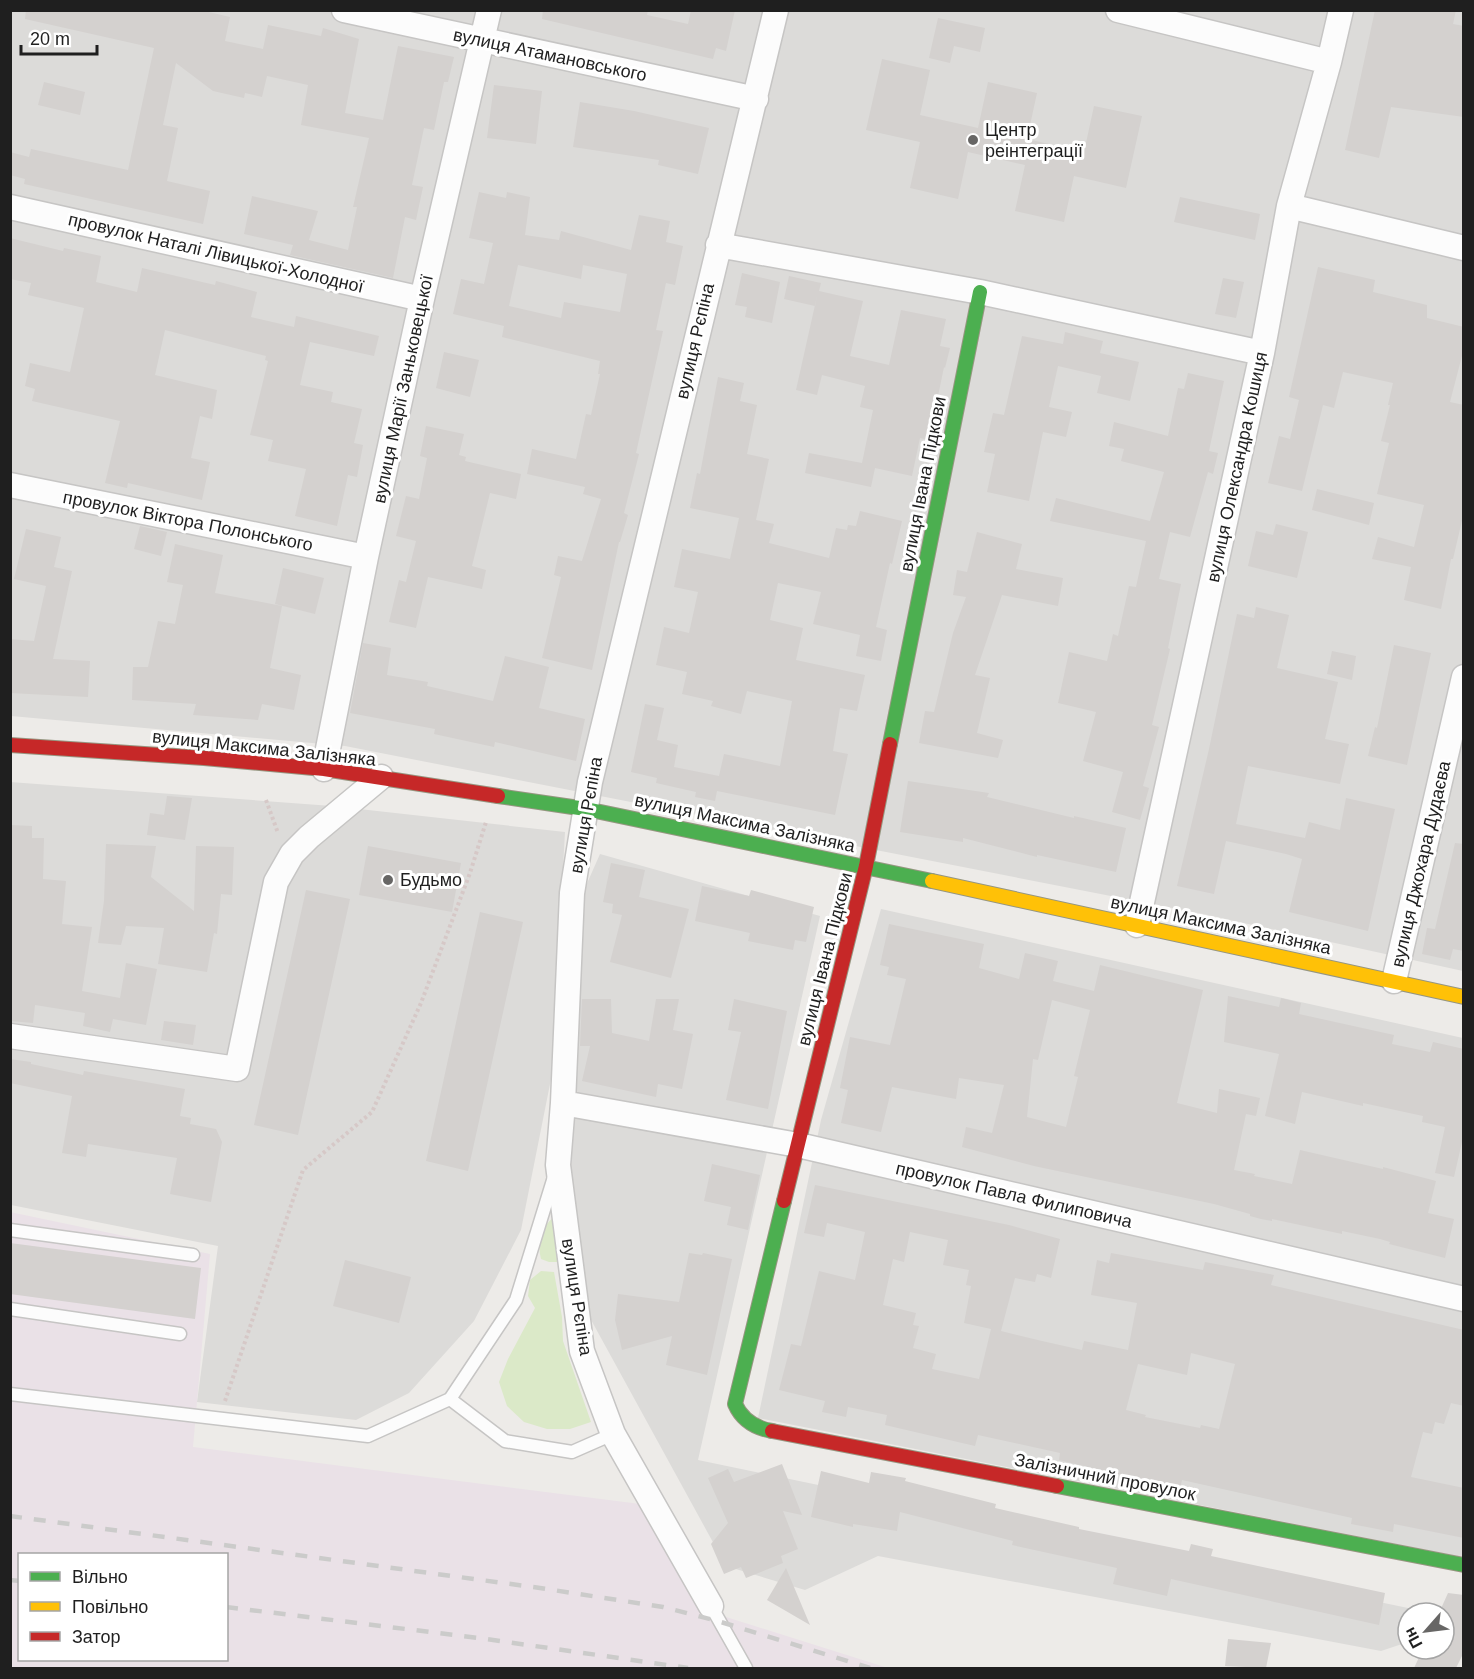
<svg xmlns="http://www.w3.org/2000/svg" width="1474" height="1679" font-family="Helvetica,sans-serif">
<style>
.residential{fill:#dcdbd9}
.industrial{fill:#eae1e7;fill-rule:evenodd}
.grass{fill:#dbe9c8}
.building{fill:#d4d1cf;fill-rule:evenodd}
.lines{fill:none;stroke-linecap:round;stroke-linejoin:round}
.lane-casing{stroke:#c6c5c4;stroke-width:15}
.street-casing{stroke:#c6c5c4;stroke-width:27}
.fast-casing{stroke:#969680;stroke-width:16}
.slow-casing{stroke:#969680;stroke-width:16}
.jam-casing{stroke:#969680;stroke-width:16}
.path{stroke:#d6c8c7;stroke-width:4;stroke-dasharray:3 3;stroke-linecap:butt}
.lane{stroke:#fcfcfc;stroke-width:12}
.street{stroke:#fcfcfc;stroke-width:24}
.fast{stroke:#4caf50;stroke-width:14}
.slow{stroke:#ffc107;stroke-width:14}
.jam{stroke:#c62828;stroke-width:14}
.rail{stroke:#cbcbca;stroke-width:4.5;stroke-dasharray:12 12;stroke-linecap:butt}
.poi-dot{fill:#676665;stroke:#fff;stroke-width:2}
.labels{text-anchor:middle;stroke-width:6;stroke-linejoin:round;paint-order:stroke}
.street-label{font-size:18px;fill:#1f1f1f;stroke:#fff}
.poi-label{font-size:18px;fill:#1f1f1f;stroke:#fff;text-anchor:start}
</style>
<rect width="100%" height="100%" fill="#edebe8"/>
<path class="residential" d="M10 11H1463V971L1203 914 345 746 11 716Z
M10 782 332 806 565 832 551 1079 521 1230 474 1321 409 1393 356 1420 197 1402 218 1246 11 1205Z
M600 854 820 916 698 1460 1432 1613H1408V1642L1381 1651 878 1556 805 1590 726 1566 567 1276 581 897Z
M881 909 1463 1038V1557L758 1418 821 1120Z"/>
<path class="industrial" d="M10 1212 210 1254 193 1447 656 1506 723 1616 888 1668H11ZM20 1554H226V1660H20Z"/>
<path class="grass" d="M554 1217 560 1247 558 1262H549L541 1259C537 1244 541 1227 554 1217Z
M541 1271 554 1272 562 1317 563 1341 591 1422 570 1429H547L524 1422 507 1406 499 1382 508 1359 535 1308 528 1296 530 1280Z"/>
<path class="building" d="M26 10H200L230 17 225 41 263 49 268 25 321 36 323 28 359 39 345 113 383 120 398 46 454 57 448 82H444L434 130 424 128 412 185 423 187 416 220 405 217 393 278 290 255 293 245 244 234 252 196 318 211 309 240 348 250 357 207H353L369 138 301 125 308 85 267 76 262 97 245 93 244 98 213 91 176 63 163 125 178 128 167 181 210 191 203 224 24 184 25 179 10 175V152L29 157 31 149 128 170 154 48 25 19Z
M543 10H648L647 15 688 24 691 10H735L726 51 716 48 713 59 542 19Z
M1375 10H1456L1453 24 1464 26V117L1391 107 1379 158 1345 150Z
M938 18 985 28 980 52 954 46 950 63 929 58Z
M882 59 930 70 920 115 978 128 988 82 1037 93 1027 139 1084 152 1094 106 1142 116 1126 188 1074 176 1064 222 1015 211 1025 165 968 152 958 199 910 188 920 142 866 130Z
M44 82 85 92 80 115 38 105Z
M494 85 542 91 536 144 487 138Z
M580 102 634 111 709 128 698 174 658 165 659 160 573 147Z
M479 192 506 198 507 192 530 197 525 235 559 240 561 231 631 250 639 215 670 221 666 242 683 246 675 285 666 283 656 330 663 331 636 453 639 454 624 513 628 515 620 542H619L592 670 542 658 561 577 554 575 558 556 582 561 601 499 583 494 585 487 527 474 532 449 576 459 586 414 591 415 600 374H598L600 361 502 337 504 326 453 314 461 279 484 284 493 243 469 238ZM518 265 581 279 583 265 627 274 620 312 564 302 561 318 509 306Z
M1180 197 1260 214 1255 240 1174 222Z
M10 238 63 251 64 248 101 256 96 282 137 292 142 268 215 285 216 281 257 292 251 317 294 327 296 316 379 336 374 356 310 342 300 385 333 392 331 402 362 409 354 443 363 445 357 477 348 475 337 526 295 516 306 469 268 461 273 440 250 435 268 361 265 360 266 356 165 330 155 375 217 390 212 419 200 416 191 458 210 462 202 500 128 483 127 488 105 483 120 421 32 401 35 389 25 386 30 363 70 372 84 308 28 295 31 283 10 279Z
M1318 267 1375 280 1373 292 1427 305V318L1464 327V348L1450 402 1464 405V512L1453 559H1451L1441 609 1404 600 1411 567 1372 559 1378 537 1414 547 1424 505 1377 494 1389 443 1381 441 1390 405H1388L1393 383 1343 372 1334 408 1323 405 1302 491 1268 483 1279 436 1290 439 1299 400 1289 397Z
M742 273 780 282 772 323 745 317 747 307 735 305Z
M789 276 821 283 819 291 863 301 850 356 889 365 901 310 946 319 940 346 950 348 945 368 944 367 929 440 920 438 912 476 875 468 871 487 805 473 809 453 862 463 873 410 860 407 865 386 822 375 817 395 796 390 817 296 815 306 784 299Z
M1223 278 1244 282 1236 318 1215 314Z
M1065 332 1103 341 1100 353 1139 362 1130 401 1097 393 1101 376 1058 366 1049 407 1072 412 1066 437 1043 432 1029 501 987 492 995 454 984 452 993 413 1004 415 1022 336 1063 344Z
M444 352 479 360 470 397 436 388Z
M1188 373 1224 381 1209 451 1218 453 1213 474 1208 472 1190 537 1170 532 1159 579 1181 584 1168 648 1170 649 1152 725 1159 727 1143 786 1149 788 1140 820 1112 812 1123 772 1083 761 1096 712 1058 703 1069 652 1107 661 1113 634 1118 636 1129 586 1136 587 1146 541 1050 521 1056 498 1150 521 1164 472 1121 461 1124 449 1109 446 1114 422 1168 436 1178 388 1184 389Z
M718 377 744 383 740 401 757 405 747 454 769 459 756 520 774 524 769 543 829 558 836 528 847 530 848 525 856 526 860 511 902 521 892 564 890 563 876 627 887 630 881 661 856 656 860 635 813 624 821 592 778 583 770 620 803 628 796 660 865 675 857 711 840 708 833 751 848 754 835 815 717 791 715 801 695 797 696 792 656 783 657 778 631 772 645 704 664 708 657 740 678 745 674 767 719 776 724 754 780 766 792 701 747 691 741 714 711 706 713 701 682 694 687 672 656 665 664 627 689 633 698 592 674 587 682 549 730 559 739 518 690 508 697 473 700 474Z
M426 426 464 434 459 455 466 457 465 461 521 474 516 499 490 493 472 566 486 570 482 589 428 577 416 628 389 622 399 580 406 582 416 541 396 536 406 496 419 499 427 458 420 456Z
M1317 489 1374 503 1369 525 1312 510Z
M1276 524 1308 532 1297 578 1248 566 1256 531 1273 535Z
M140 526 167 532 161 556 134 549Z
M26 529 61 537 54 567 72 571 53 659 90 661 88 697 10 693V639L34 641 46 586 14 579Z
M977 532 1022 544 1016 569 1063 578 1058 606 1002 595 975 675 990 678 977 733 1003 740 998 758 919 743 925 711 934 712 953 633 966 597 953 595 957 570 967 572Z
M175 544 223 555 215 593 282 606 270 668 301 675 294 710 262 704 258 720 193 715 196 704 132 700 133 667H148L158 621 175 624 183 585 167 582Z
M283 568 324 578 315 614 275 604Z
M1256 607 1289 615 1277 668 1338 682 1325 739 1349 744 1340 784 1248 766 1236 824 1305 838 1309 822 1340 830 1346 798 1395 809 1368 931 1289 912 1302 859 1286 854 1226 841 1214 894 1177 886 1209 749 1237 614 1254 618Z
M363 643 391 648 387 675 428 682 427 686 493 701 505 656 549 667 539 708 585 719 576 761 495 742 494 747 434 734 435 729 350 713Z
M1394 645 1431 653 1407 765 1368 756 1375 727 1377 728Z
M1332 651 1356 656 1352 680 1327 674Z
M908 781 989 793 987 797 1074 818V816L1126 828 1116 872 1037 855V857L963 838V842L900 832Z
M167 796 192 798 185 840 147 835 150 813 164 815Z
M10 825 32 826V838H44L43 879 66 881 62 924 92 927 82 991 120 998 126 963 157 969 146 1025 113 1019 110 1032 83 1026 85 1013 35 1005 33 1023 10 1021Z
M1455 843 1464 844V951L1453 949 1450 960 1422 954 1427 928 1435 929Z
M106 844 156 846 151 877 194 911 196 846 234 847 232 895 221 894 217 934 214 933 207 972 158 964 164 928 126 926 121 945 98 943 104 901Z
M368 846 461 863 452 912 359 895Z
M611 863 645 870 639 897 689 909 671 978 610 962 622 915 612 913 613 904 603 902Z
M702 886 749 896 751 890 814 907 806 942 795 940 793 950 748 941 750 933 695 921Z
M306 890 350 899 298 1135 254 1125Z
M480 912 523 922 468 1171 426 1161Z
M889 924 984 944 979 968 1019 979 1025 953 1058 961 1053 981 1094 991 1100 965 1203 990 1177 1103 1217 1113 1219 1089 1260 1098 1256 1116 1246 1114 1234 1170 1255 1174 1254 1176 1292 1184 1300 1150 1383 1169V1167L1436 1181 1428 1213 1454 1219 1445 1258 1389 1244 1390 1242 1380 1239 1342 1231V1234L1272 1219V1221L1261 1219 1250 1216V1214L1214 1204 1034 1166 962 1147 966 1127 992 1133 1004 1085 959 1078 956 1099 892 1087 881 1132 841 1123 848 1090 840 1088 850 1037 890 1045 906 979 887 975 889 967 880 965ZM1052 1000 1090 1010 1074 1076 1078 1077 1066 1127 1027 1117 1033 1059 1038 1060Z
M1228 996 1279 1007 1281 998 1301 1003 1299 1014 1394 1035 1392 1044 1430 1052 1433 1042 1464 1049V1133L1454 1177 1435 1173 1445 1127 1422 1122 1423 1116 1363 1103V1106L1302 1092 1295 1124 1265 1116 1279 1054 1224 1042Z
M582 999H611L612 1033 649 1041 656 999H679L673 1030 693 1034 682 1089 658 1084 656 1097 582 1081 590 1046H580Z
M734 999 787 1011 768 1109 726 1100 741 1032 728 1030Z
M164 1021 196 1025 193 1045 161 1040Z
M10 1059 31 1062V1064L83 1075 84 1071 185 1089 180 1116 191 1118 190 1124 216 1129 222 1142 211 1202 170 1194 177 1158 88 1144 86 1157 62 1153 72 1096 10 1083Z
M712 1164 760 1175 748 1230 727 1225 731 1207 704 1201Z
M815 1185 1009 1225 1060 1239 1051 1278 1037 1274 1035 1282 1015 1278 1001 1331 1042 1341 1082 1350 1084 1341 1128 1350 1137 1303 1091 1295 1097 1260 1109 1263 1111 1253 1203 1270 1205 1262 1274 1275 1271 1285 1464 1330V1406L1451 1403 1444 1424 1435 1422 1432 1434 1423 1432 1411 1477 1464 1488V1538L1394 1524 1393 1532 1351 1524 1352 1518 1182 1480 1180 1489 1059 1460 1060 1453 978 1435 975 1446 885 1425 887 1415 848 1407 846 1417 822 1412 825 1401 779 1390 791 1344 801 1346 819 1271 855 1280 865 1232 827 1223 824 1237 804 1233ZM910 1232 948 1240 943 1265 969 1270 966 1285 971 1286 964 1323 991 1329 979 1379 932 1369 936 1354 913 1348 919 1326 913 1325 916 1313 883 1305 893 1259 904 1262ZM1191 1353 1235 1364 1219 1429 1201 1425 1200 1428 1145 1417 1146 1415 1126 1410 1138 1364 1187 1375Z
M10 1243 201 1268 195 1319 10 1294Z
M689 1253 702 1255 703 1253 732 1259 707 1375 666 1365 672 1336 622 1350 615 1320 618 1294 679 1302Z
M345 1260 411 1277 399 1323 333 1306Z
M782 1464 802 1515 783 1511 798 1549 781 1556 783 1563 746 1578 741 1567 724 1574 711 1544 728 1523 708 1478 728 1469 734 1482Z
M821 1471 869 1483 871 1472 906 1478 905 1481 996 1504 995 1508 1079 1527V1529L1189 1551 1191 1544 1213 1549 1211 1556 1385 1593 1379 1625 1171 1579 1167 1596 1113 1584 1117 1568 1012 1545 1013 1541 900 1512 897 1531 853 1524V1527L811 1517Z
M786 1568 810 1625 767 1600Z
M1448 1593 1464 1595V1652L1456 1668H1414L1423 1649H1444V1613H1439Z
M1228 1639 1271 1643 1266 1668 1225 1666Z"/>
<g class="lines">
<defs>
<path id="lane" d="M10 1230 193 1255
M10 1309 180 1334
M10 1394 368 1436 450 1399 516 1300 554 1177
M450 1399 505 1441 572 1452 613 1434
M711 1606 746 1668"/>
<path id="street" d="M344 10 756 99
M1118 10 1329 62
M1289 206 1464 248
M10 207 422 299
M718 245 980 292 1262 353
M10 485 366 557
M324 769 366 557 422 299 489 10
M1137 925 1262 353 1289 206 1329 62 1341 10
M1394 981 1464 677
M10 1036 237 1069 276 882 292 854 309 837 381 777
M563 1103 798 1145 1464 1299
M711 1606 613 1434 582 1351 558 1165 563 1103 572 893 590 782 776 10"/>
<path id="fast" d="M890 744 980 292
M498 796 586 809 932 881
M772 1431C755 1428 742 1420 735 1404L784 1201
M1057 1486 1464 1565"/>
<path id="slow" d="M932 881 1464 997"/>
<path id="jam" d="M10 745 204 758 324 769 498 796
M784 1201 866 866 890 744
M772 1431 1057 1486"/>
</defs>
<use href="#lane" class="lane-casing"/>
<use href="#street" class="street-casing"/>
<use href="#fast" class="fast-casing"/>
<use href="#slow" class="slow-casing"/>
<use href="#jam" class="jam-casing"/>
<path class="path" d="M266 800 278 833
M225 1401 303 1170 372 1112 421 1003 470 873 486 822"/>
<use href="#lane" class="lane"/>
<use href="#street" class="street"/>
<use href="#fast" class="fast"/>
<use href="#slow" class="slow"/>
<use href="#jam" class="jam"/>
<path class="rail" d="M10 1516 540 1588 663 1607 721 1622 870 1668
M10 1580 20 1581
M226 1607 479 1638 688 1668"/>
</g>
<g class="poi-dot">
<circle cx="973" cy="140" r="6"/>
<circle cx="388" cy="880" r="6"/>
</g>
<g class="labels">
<g class="street-label">
<text transform="translate(550 55) rotate(12)" y="6">вулиця Атамановського</text>
<text transform="translate(216 253) rotate(13)" y="6">провулок Наталі Лівицької-Холодної</text>
<text transform="translate(695 341) rotate(-77)" y="6">вулиця Рєпіна</text>
<text transform="translate(403 389) rotate(-78)" y="6">вулиця Марії Заньковецької</text>
<text transform="translate(1237 467) rotate(-78)" y="6">вулиця Олександра Кошиця</text>
<text transform="translate(923 484) rotate(-79)" y="6">вулиця Івана Підкови</text>
<text transform="translate(188 521) rotate(11)" y="6">провулок Віктора Полонського</text>
<text transform="translate(264 748) rotate(6)" y="6">вулиця Максима Залізняка</text>
<text transform="translate(586 815) rotate(-80)" y="6">вулиця Рєпіна</text>
<text transform="translate(745 823) rotate(12)" y="6">вулиця Максима Залізняка</text>
<text transform="translate(1421 864) rotate(-77)" y="6">вулиця Джохара Дудаєва</text>
<text transform="translate(1221 925) rotate(12)" y="6">вулиця Максима Залізняка</text>
<text transform="translate(825 959) rotate(-76)" y="6">вулиця Івана Підкови</text>
<text transform="translate(1014 1195) rotate(13)" y="6">провулок Павла Филиповича</text>
<text transform="translate(577 1297) rotate(81)" y="6">вулиця Рєпіна</text>
<text transform="translate(1105 1477) rotate(11)" y="6">Залізничний провулок</text>
</g>
<g class="poi-label">
<text x="985" y="136">Центр<tspan x="985" dy="21">реінтеграції</tspan></text>
<text x="400" y="886">Будьмо</text>
</g>
</g>
<rect width="1474" height="1679" fill="none" stroke="#1f1f1f" stroke-width="24"/>
<rect x="18" y="1553" width="210" height="108" fill="#ffffff" stroke="#a5a5a5" stroke-width="1.5"/>
<rect x="30" y="1572" width="30" height="9" fill="#4caf50" stroke="#a5a5a5" stroke-width="1.5"/>
<text x="72" y="1583" font-size="18" fill="#1f1f1f">Вільно</text>
<rect x="30" y="1602" width="30" height="9" fill="#ffc107" stroke="#a5a5a5" stroke-width="1.5"/>
<text x="72" y="1613" font-size="18" fill="#1f1f1f">Повільно</text>
<rect x="30" y="1632" width="30" height="9" fill="#c62828" stroke="#a5a5a5" stroke-width="1.5"/>
<text x="72" y="1643" font-size="18" fill="#1f1f1f">Затор</text>
<g transform="translate(1426 1631) rotate(242)"><circle r="28" fill="#ffffff" stroke="#a5a5a5" stroke-width="1.5"/>
<path d="M0-4.5L10 22L0 15L-10 22Z" fill="#676665"/>
<text y="-9" font-size="16" font-weight="bold" text-anchor="middle" fill="#1f1f1f">Пн</text>
</g>
<path d="M21 45v9h76v-9" fill="none" stroke="#1f1f1f" stroke-width="3"/>
<text x="30" y="45" font-size="18" fill="#1f1f1f" stroke="#ffffff" stroke-width="4.5" paint-order="stroke">20 m</text>
</svg>
